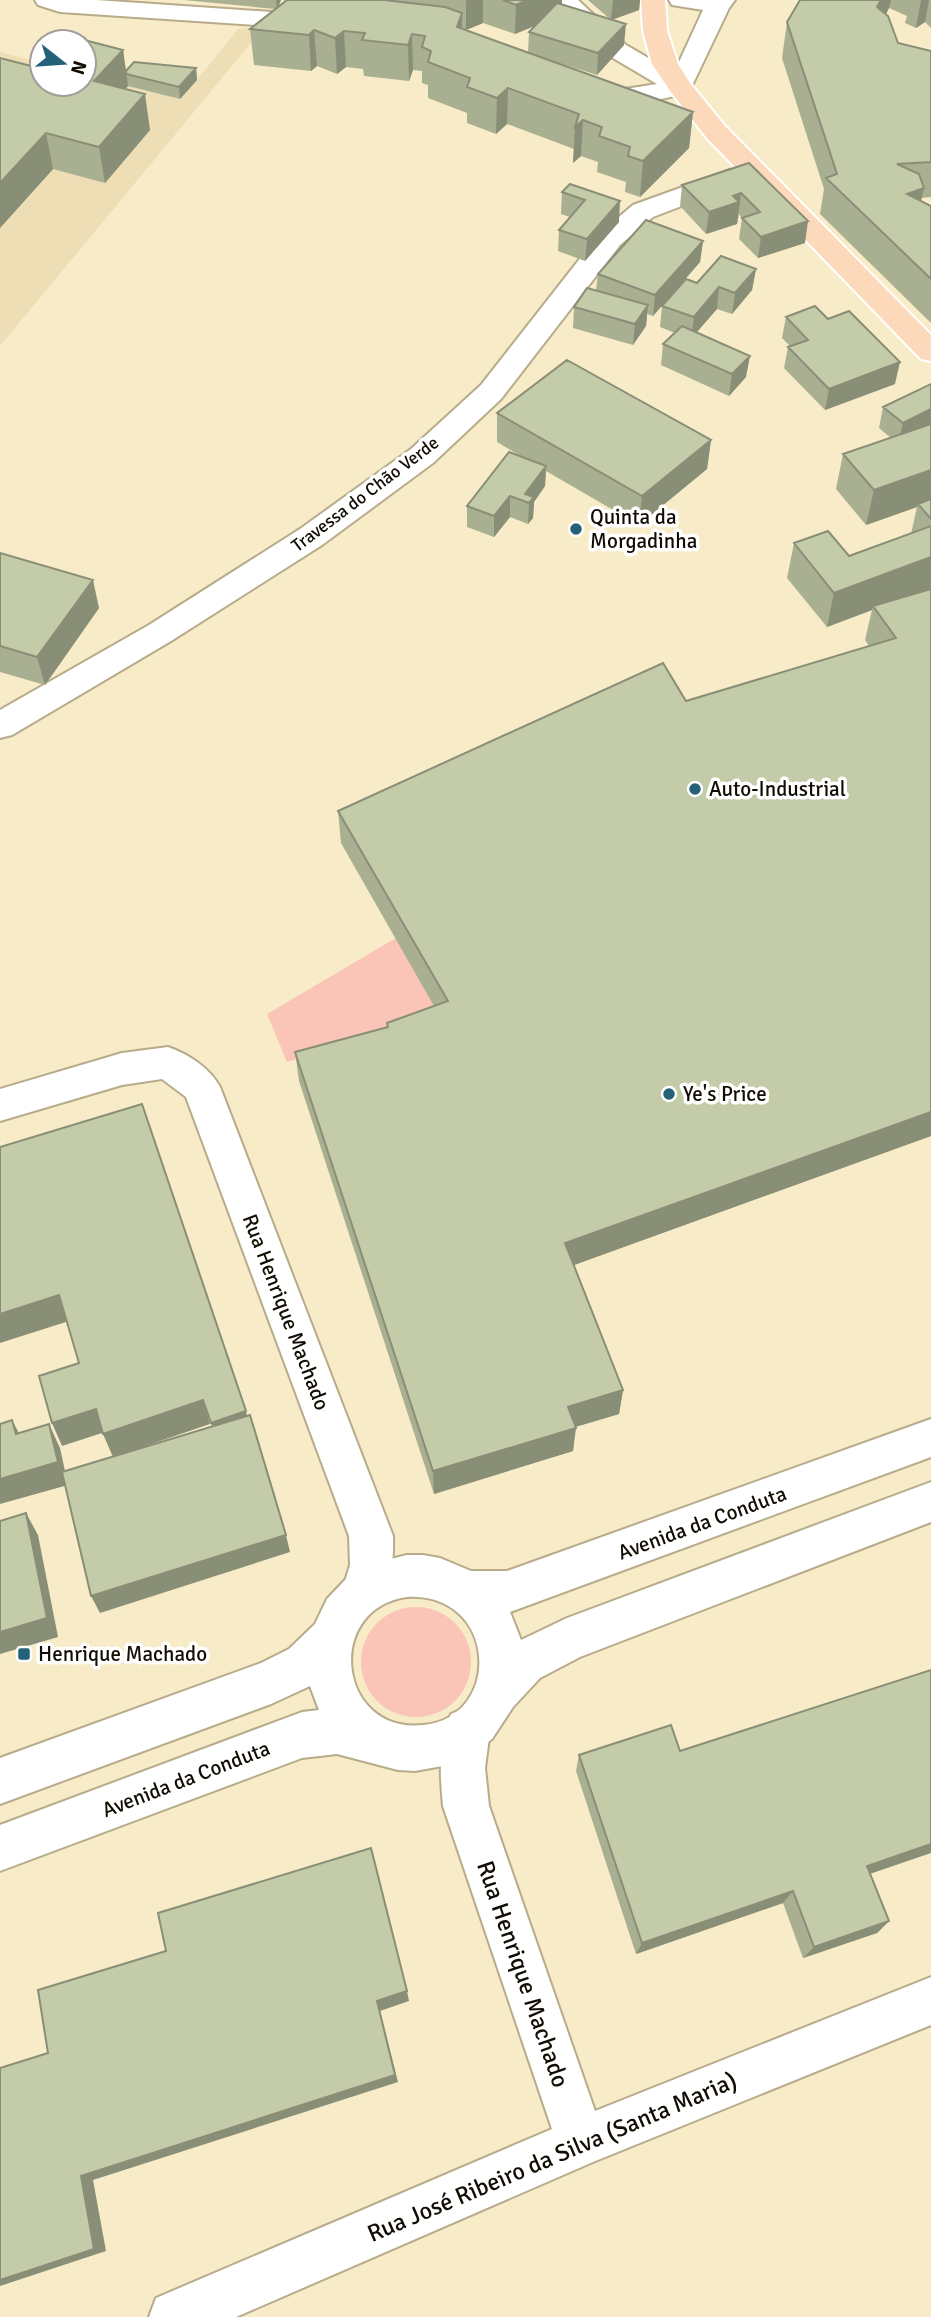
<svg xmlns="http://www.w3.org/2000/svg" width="931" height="2317" font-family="Signika,sans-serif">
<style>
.built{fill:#eedeb5}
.green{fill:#fac4b6}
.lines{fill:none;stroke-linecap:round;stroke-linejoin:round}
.street-casing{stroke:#b7ab8a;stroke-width:4}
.secondary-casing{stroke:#b7ab8a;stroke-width:4}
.primary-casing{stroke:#fff;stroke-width:4}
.street{fill:#fff;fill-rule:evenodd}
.secondary{fill:#fff;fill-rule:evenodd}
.primary{fill:#fcd9bb;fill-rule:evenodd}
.wall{fill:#a9af91;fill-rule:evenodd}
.shaded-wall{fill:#898e76}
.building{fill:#c4cba9;stroke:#898e76;stroke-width:2}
.poi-dot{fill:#256279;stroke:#fff;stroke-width:2.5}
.labels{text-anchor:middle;stroke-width:7;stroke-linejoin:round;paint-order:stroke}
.far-street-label{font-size:18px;fill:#120d03;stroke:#fff}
.poi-label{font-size:21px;fill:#120d03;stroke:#fff;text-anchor:start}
.street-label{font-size:21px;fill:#120d03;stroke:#fff}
.near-street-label{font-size:24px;fill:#120d03;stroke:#fff}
</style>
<rect width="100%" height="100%" fill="#f8ebc8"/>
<path class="built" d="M264 27 217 84 0 346V52L42 63V84L197 80 238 29Z"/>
<path class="green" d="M396 938 440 1016 287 1062 267 1014Z
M361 1662a55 55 0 1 1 110 0a55 55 0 1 1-110 0Z"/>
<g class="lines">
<defs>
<path id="street" d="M35 0H96L316 15 325 17 328 22 325 27 316 29 60 12 38 5Z
M552 0H578L626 45 674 73 703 10 672 5 669 0H735L729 8 689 92C664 99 597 117 579 92L583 87 592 84 625 89 657 84 608 55Z
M730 170 739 172 743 178 739 184 653 217 620 245 501 399 433 463 322 545 171 641 12 735 0 738V710L149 625 300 529 411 449 481 385 600 233 633 205Z
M168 1047C188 1054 210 1068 220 1087L393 1536C394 1564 390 1580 379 1606L364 1612 349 1606 342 1591 350 1565 349 1536 186 1097 162 1079 122 1085 0 1121V1089L122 1053Z
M467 1707 483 1714 490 1730 485 1768 489 1806 595 2111 931 1977V2025L593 2162 236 2317H149L156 2298 552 2129 443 1806C440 1774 438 1744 451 1714Z"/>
<path id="secondary" d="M931 1419V1457L510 1612 521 1640 567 1618 931 1482V1522L580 1657 540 1678 513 1707 492 1739 472 1754 448 1765 415 1771 398 1770 337 1754 302 1758 0 1871V1825L302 1712 319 1710 310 1686 271 1704 0 1804V1758L261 1663 289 1649 315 1624 327 1599 345 1580 382 1561 407 1555H423L440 1558 471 1571H507ZM407 1597C498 1592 503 1718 423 1725 338 1734 323 1609 407 1597Z"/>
<path id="primary" d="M641 0H665L667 31 678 64 690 83 724 125 931 335V361L921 359 706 137 671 92 652 64 643 31Z"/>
</defs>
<use href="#street" class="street-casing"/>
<use href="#secondary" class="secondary-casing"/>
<use href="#primary" class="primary-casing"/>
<use href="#street" class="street"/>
<use href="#secondary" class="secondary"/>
<use href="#primary" class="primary"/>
</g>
<path class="wall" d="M184 0H281L279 6 287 0H562V5L611 20 588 0H640L639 10 612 20 624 45 597 75 540 57 693 112 689 148 640 197 625 192 626 182 597 172 598 162 581 156 573 163 574 149 507 124 496 134 467 123V113L428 98V85L422 83V71L413 70 409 81 364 76 363 69 346 67 337 74 317 66 311 71 254 65 250 29 275 9ZM483 23 515 34 534 26 529 32 528 53 466 30Z
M800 0H931V28L925 22 916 28 905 23 907 16 889 8 886 14 898 43 931 51V197L921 198V201L931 206V323L820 214 824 189 782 58 787 22Z
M123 50 126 71 196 68 197 80 180 99 128 86 125 89 150 130 105 183 53 169 0 228 39 68Z
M749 163 805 243 758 258 739 239 742 218 739 214 737 224 706 234 680 206 682 185Z
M570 184 619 222 585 261 558 251 559 230 570 217 561 214 562 192Z
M703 241 700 262 653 316 647 314 646 326 633 345 573 328 574 307 596 290 598 274Z
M756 269 752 290 732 314 717 309 696 332 746 377 729 396 661 365 663 344 675 333 660 327 662 306 697 283Z
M786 317 895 384 825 410 784 368 788 347 790 346 782 338Z
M931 384V1136L574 1265 623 1390 619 1414 575 1427 573 1451 434 1494 299 1081 295 1052 387 1028V1023L434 1006 341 843 338 811 686 701 869 646 865 640 872 610 827 627 787 578 794 543 849 556 911 534 917 507 866 525 836 489 843 454 891 438 879 428 883 407Z
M497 413 711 440 707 469 639 525 546 471 545 486 534 502 533 518 528 524 510 517 494 537 467 527V506L522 457 497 442Z
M0 553 99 608 45 685 0 672Z
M680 1751 870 1874 889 1921 877 1933 803 1958 783 1903 636 1954 576 1771 579 1755Z"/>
<path class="shaded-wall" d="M276 0H281L277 9Z
M467 0H483V23L466 30V1Z
M527 0H562V6L544 22 515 34 516 5Z
M613 0H640L639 10 611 20Z
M881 0H891L889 8 871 43 877 7Z
M921 0H929L925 22 916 28Z
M462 13V49L457 27Z
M626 24 624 45 597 75 598 53Z
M314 30 317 66 311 71 309 35Z
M344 31 346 67 337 74 335 38Z
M412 34 413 70 409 81 408 45Z
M123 50 128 86 100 117 94 81Z
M196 68 197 80 180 99 179 87Z
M508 88 507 124 496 134 497 98Z
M145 94 150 130 105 183 99 147Z
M693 112 689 148 640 197 643 161Z
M583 120 581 156 573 163 575 127Z
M46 133 53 169 0 228V183Z
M924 188 916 224 907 194Z
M741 193 737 224 706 234 709 212 733 196Z
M620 201 619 222 585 261 587 239Z
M808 221 805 243 758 258 761 237Z
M703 241 700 262 653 316 655 295Z
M756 269 752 290 732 314 735 293Z
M719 287 717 309 691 339 694 317Z
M648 305 646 326 633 345 635 324Z
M750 356 746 377 729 396 732 374Z
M900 362 895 384 825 410 829 389Z
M931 409V428L898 444 903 423Z
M711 440 707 469 639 525 642 496Z
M546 466 545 486 534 502 533 518 528 524 529 503 525 494Z
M931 470V502L918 504 917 507 866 525 874 490Z
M510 496V517L494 537V516Z
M931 557V589L873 606 872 610 827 627 834 593Z
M93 580 99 608 45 685 37 657Z
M931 1112V1136L563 1269 565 1243Z
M59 1295 69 1321 0 1343V1314Z
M623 1390 619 1414 565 1430 568 1407Z
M203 1400 210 1424 113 1457 103 1434Z
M96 1409 105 1432 62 1446 52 1423Z
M246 1411 251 1435 218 1447 211 1423Z
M12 1420 24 1443 16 1434Z
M49 1424 60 1448 68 1485 0 1504V1479Z
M576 1428 573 1451 434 1494 433 1471Z
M26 1513 38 1535 58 1637 0 1654V1632Z
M286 1535 290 1552 100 1613 91 1596Z
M931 1844V1853L855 1879 867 1866Z
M793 1891 783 1903 636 1954 642 1943Z
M889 1921 877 1933 803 1958 814 1947Z
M407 1991 409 2001 380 2011 398 2082 93 2180 106 2251 0 2286V2280L81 2176 377 2001Z"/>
<path class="building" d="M287 0H384L445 7 462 13 457 27 693 112 643 161 628 156 630 147 599 136 602 127 583 120 575 127 579 114 508 88 497 98 467 87 470 78 428 62 431 51 422 47 425 36 412 34 408 45 362 40 365 33 344 31 335 38 314 30 309 35 250 29Z
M503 0H527L516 5Z
M800 0H881L877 7 888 16 898 43 931 51V162L897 164 919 174 924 188 907 194 931 206V279L826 178 837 174 787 22Z
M557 3 626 24 598 53 529 32Z
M69 36 123 50 94 81 145 94 99 147 46 133 0 183V58L39 68 42 64V84H84V42H63Z
M134 62 196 68 179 87 126 74V71Z
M749 163 808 221 761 237 742 218 760 212 741 193 733 196 739 202 709 212 682 185Z
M570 184 620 201 587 239 559 230 585 200 562 192Z
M646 220 703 241 655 295 598 274Z
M721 256 756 269 735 293 719 287 694 317 662 306 686 279 697 283Z
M587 288 648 305 635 324 574 307Z
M815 306 828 319 849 311 900 362 829 389 788 347 808 340 786 317Z
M682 326 750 356 732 374 663 344Z
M567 360 711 440 642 496 497 413Z
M931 384V409L903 423 883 407Z
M931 424V470L874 490 843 454Z
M509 452 546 466 525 494 534 497 529 503 510 496 494 516 467 506Z
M931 499V519L918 504Z
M931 526V557L834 593 794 543 828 531 849 556Z
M0 553 93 580 37 657 0 646Z
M931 589V1112L565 1243 623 1390 568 1407 576 1428 433 1471 295 1052 388 1027 387 1023 448 1001 338 811 663 663 686 701 896 638 873 606Z
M142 1104 246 1411 211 1423 203 1400 103 1434 96 1409 52 1423 39 1376 79 1363 59 1295 0 1314V1147Z
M250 1415 286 1535 91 1596 62 1472Z
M12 1420 16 1434 49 1424 58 1462 0 1479V1424Z
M26 1513 47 1618 0 1632V1521Z
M931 1670V1844L867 1866 889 1921 814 1947 793 1891 642 1943 579 1755 671 1725 680 1751Z
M371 1848 407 1991 377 2001 395 2075 81 2176 94 2249 0 2280V2068L48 2053 38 1990 166 1951 158 1913Z"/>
<g class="poi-dot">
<circle cx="576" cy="529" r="7"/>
<circle cx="695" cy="789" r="7"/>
<circle cx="669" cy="1094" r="7"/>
<rect x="17" y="1647" width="14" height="14" rx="3.5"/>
</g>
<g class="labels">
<g class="far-street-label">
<text transform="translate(365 494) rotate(-37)" y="6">Travessa do Chão Verde</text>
</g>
<g class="poi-label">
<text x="590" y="524">Quinta da<tspan x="590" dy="24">Morgadinha</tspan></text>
<text x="709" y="796">Auto-Industrial</text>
<text x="683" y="1101">Ye's Price</text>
<text x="38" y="1661">Henrique Machado</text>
</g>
<g class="street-label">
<text transform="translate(286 1312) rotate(69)" y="7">Rua Henrique Machado</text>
<text transform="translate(702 1523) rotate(-20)" y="7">Avenida da Conduta</text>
<text transform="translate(186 1779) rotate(-21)" y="7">Avenida da Conduta</text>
</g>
<g class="near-street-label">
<text transform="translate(523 1974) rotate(71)" y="8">Rua Henrique Machado</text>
<text transform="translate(552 2157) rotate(-23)" y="8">Rua José Ribeiro da Silva (Santa Maria)</text>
</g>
</g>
<g transform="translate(63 63) rotate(107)"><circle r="33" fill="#ffffff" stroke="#a09e9a" stroke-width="2"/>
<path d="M0-5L12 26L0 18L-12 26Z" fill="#256279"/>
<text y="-10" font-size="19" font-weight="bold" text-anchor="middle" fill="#120d03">N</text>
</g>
</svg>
